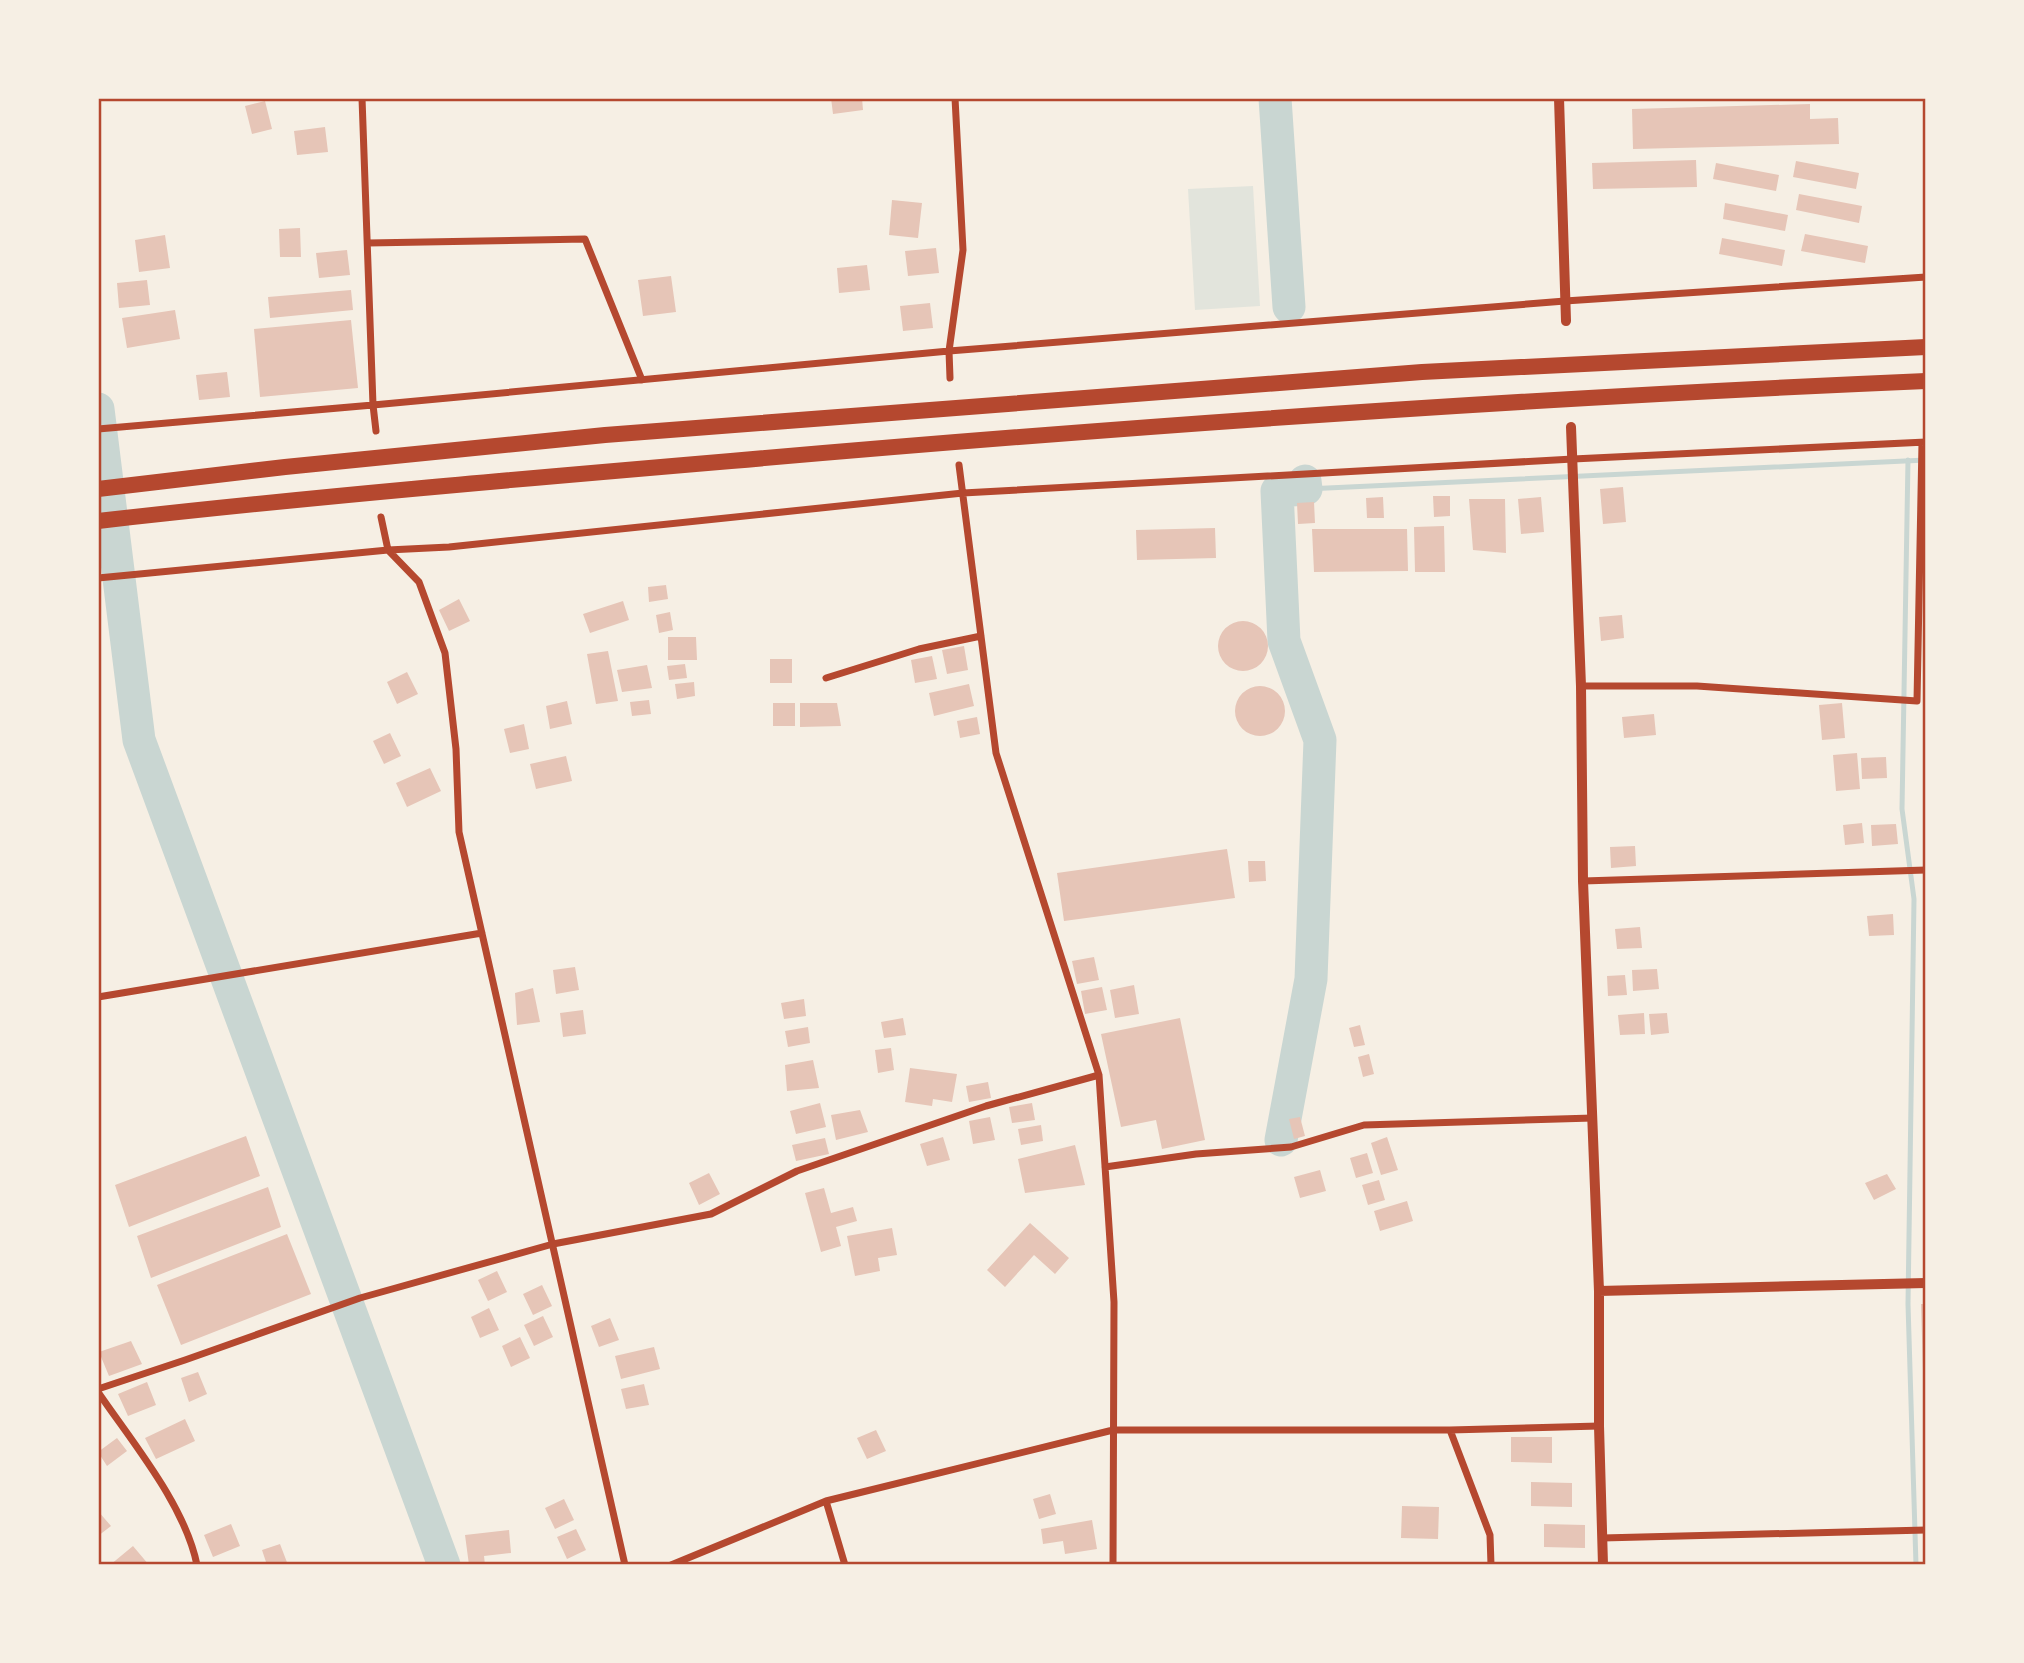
<svg xmlns="http://www.w3.org/2000/svg" width="2024" height="1663" font-family="'Crimson Pro',serif">
<style>
.green{fill:#e2e4dc}
.lines{fill:none;stroke-linecap:round;stroke-linejoin:round}
.stream{stroke:#c9d6d2;stroke-width:5}
.river{stroke:#c9d6d2;stroke-width:33}
.building{fill:#e6c5b7}
.minor{stroke:#b5482f;stroke-width:7}
.tertiary{stroke:#b5482f;stroke-width:10}
.motorway{stroke:#b5482f;stroke-width:16}
.neatline{fill:none;stroke:#b5482f;stroke-width:2.5}
</style>
<rect width="100%" height="100%" fill="#f6efe4"/>
<path class="green" d="M1253 186 1260 306 1195 310 1188 189Z"/>
<g class="lines">
<path class="stream" d="M1908 460 1902 809 1914 899 1908 1304 1916 1565
M1306 489 1926 460"/>
<path class="river" d="M1275 98 1289 307
M98 409 139 740 444 1565
M1281 1140 1311 979 1320 740 1284 641 1277 491 1306 489 1305 481"/>
</g>
<path class="building" d="M831 98H862L863 110 833 114Z
M265 101 272 129 252 134 245 106Z
M1810 104V119L1838 118 1839 144 1633 149 1632 109Z
M325 127 328 152 297 155 294 131Z
M1696 160 1697 187 1593 189 1592 163Z
M1796 161 1859 173 1856 189 1793 177Z
M1716 163 1779 175 1776 191 1713 179Z
M1799 194 1862 206 1859 223 1796 210Z
M892 200 922 203 918 238 889 235Z
M1725 203 1788 215 1785 231 1723 219Z
M300 228 301 257H280L279 229Z
M1805 234 1868 246 1865 263 1801 251Z
M165 235 170 268 139 272 135 240Z
M1722 238 1785 250 1782 266 1719 254Z
M936 248 939 273 908 276 905 251Z
M347 250 350 275 319 278 316 253Z
M867 265 870 290 839 293 837 268Z
M671 276 676 312 643 316 638 280Z
M147 280 150 305 119 308 117 283Z
M351 290 353 310 270 318 268 297Z
M930 303 933 328 903 331 900 306Z
M175 310 180 339 127 348 122 318Z
M351 320 358 388 260 397 254 329Z
M227 372 230 397 199 400 196 375Z
M1623 487 1626 522 1603 524 1600 489Z
M1433 496H1450V516L1434 517Z
M1383 497 1384 518H1367L1366 498Z
M1541 497 1544 532 1521 534 1518 499Z
M1469 499H1505L1506 553 1473 550Z
M1314 502 1315 523 1298 524 1297 503Z
M1444 526 1445 572H1415L1414 527Z
M1215 528 1216 558 1137 560 1136 530Z
M1312 529H1407L1408 571 1314 572Z
M666 585 668 599 649 602 648 587Z
M459 599 470 621 449 631 439 610Z
M623 601 629 620 590 633 583 614Z
M670 612 673 630 659 633 656 615Z
M1622 615 1624 638 1601 641 1599 617Z
M1218 646a25 25 0 1 1 50 0a25 25 0 1 1-50 0Z
M668 637H696L697 660H668Z
M964 646 968 670 947 674 942 650Z
M608 651 618 701 596 704 587 654Z
M932 656 937 679 915 683 911 660Z
M770 659H792V683H770Z
M685 664 687 678 669 680 667 666Z
M647 665 652 688 622 692 617 670Z
M407 672 418 694 397 704 387 682Z
M694 682 695 696 677 699 675 684Z
M969 684 974 706 934 716 929 693Z
M1235 711a25 25 0 1 1 50 0a25 25 0 1 1-50 0Z
M649 700 651 714 632 716 630 702Z
M567 701 572 724 550 729 546 706Z
M773 703H795V726H773Z
M800 703H837L841 726 800 727Z
M1842 703 1845 738 1822 740 1819 705Z
M1654 714 1656 735 1624 738 1622 717Z
M977 717 980 734 960 738 957 721Z
M524 724 529 749 510 753 504 729Z
M390 733 401 756 384 764 373 741Z
M1857 753 1860 789 1836 791 1833 755Z
M566 756 572 781 536 789 530 764Z
M1886 757 1887 778 1862 779 1861 758Z
M430 768 441 791 407 807 396 783Z
M1862 823 1864 843 1845 845 1843 825Z
M1896 824 1898 844 1872 846 1871 825Z
M1635 846 1636 866 1611 868 1610 847Z
M1227 849 1235 898 1064 921 1057 873Z
M1248 861H1265L1266 881 1249 882Z
M1893 914 1894 935 1869 936 1867 916Z
M1640 927 1642 948 1617 949 1615 929Z
M1094 957 1099 980 1077 984 1072 961Z
M575 967 579 990 556 994 553 970Z
M1657 969 1659 989 1633 991 1632 970Z
M1625 975 1627 995 1608 996 1607 976Z
M1134 985 1139 1014 1115 1018 1110 990Z
M1102 987 1107 1010 1085 1014 1081 991Z
M533 988 540 1022 517 1025 515 993Z
M804 999 806 1016 784 1019 781 1003Z
M583 1010 586 1034 563 1037 560 1013Z
M1644 1013 1645 1034 1620 1035 1618 1015Z
M1667 1013 1669 1033 1651 1035 1649 1014Z
M903 1018 906 1035 884 1038 881 1022Z
M1180 1018 1205 1140 1162 1149 1156 1120 1121 1127 1101 1034Z
M1360 1025 1365 1045 1354 1047 1349 1028Z
M808 1027 810 1043 788 1047 785 1031Z
M891 1048 894 1070 878 1073 875 1050Z
M1369 1054 1374 1074 1363 1077 1358 1057Z
M813 1060 819 1088 787 1091 785 1065Z
M910 1068 957 1074 952 1102 933 1099 932 1106 905 1102Z
M988 1082 991 1098 969 1102 966 1086Z
M820 1103 826 1127 796 1134 790 1111Z
M1032 1103 1035 1120 1012 1123 1009 1107Z
M860 1110 868 1132 836 1140 831 1115Z
M990 1117 995 1140 973 1144 969 1121Z
M1300 1117 1305 1136 1294 1139 1289 1119Z
M1041 1125 1043 1141 1021 1145 1018 1129Z
M246 1136 260 1176 129 1227 115 1185Z
M943 1137 950 1160 927 1166 920 1144Z
M1387 1137 1398 1170 1381 1175 1371 1143Z
M825 1138 829 1154 796 1161 792 1145Z
M1075 1145 1085 1185 1025 1193 1018 1159Z
M1367 1153 1373 1173 1356 1178 1350 1158Z
M1320 1170 1326 1191 1300 1198 1294 1177Z
M709 1173 720 1194 699 1205 689 1183Z
M1887 1174 1896 1189 1874 1200 1865 1183Z
M1379 1180 1385 1200 1368 1205 1362 1185Z
M268 1187 281 1227 151 1278 137 1236Z
M824 1188 831 1213 853 1207 857 1221 836 1227 841 1246 821 1252 805 1193Z
M1407 1201 1413 1221 1380 1231 1374 1211Z
M1030 1223 1069 1258 1055 1274 1034 1255 1005 1287 987 1270Z
M892 1228 897 1255 878 1258 880 1271 855 1276 847 1236Z
M287 1234 311 1294 181 1345 157 1285Z
M497 1271 507 1292 488 1301 478 1280Z
M542 1285 552 1306 533 1315 523 1294Z
M1921 1304H1926V1371H1923Z
M489 1308 499 1330 480 1338 471 1317Z
M543 1316 553 1337 534 1346 524 1325Z
M610 1318 619 1340 599 1347 591 1326Z
M520 1337 530 1358 511 1367 502 1346Z
M131 1341 142 1364 109 1376 99 1352Z
M654 1347 660 1369 621 1379 615 1356Z
M198 1372 207 1394 189 1402 181 1378Z
M147 1382 156 1405 128 1416 118 1394Z
M644 1384 649 1405 626 1409 621 1389Z
M185 1419 195 1441 156 1459 145 1438Z
M876 1430 886 1451 867 1459 857 1438Z
M1511 1437H1552V1463L1511 1462Z
M117 1438 127 1451 107 1466 98 1452Z
M1531 1482 1572 1483V1507L1531 1506Z
M1050 1494 1056 1514 1039 1519 1033 1499Z
M564 1499 574 1520 555 1529 545 1508Z
M1402 1506 1439 1507 1438 1539 1401 1538Z
M98 1511 111 1526 98 1536Z
M1092 1520 1097 1549 1065 1554 1063 1541 1043 1544 1041 1529Z
M231 1524 240 1546 213 1557 204 1535Z
M1544 1524 1585 1525V1548L1544 1547Z
M576 1529 586 1550 567 1559 557 1537Z
M509 1530 511 1553 484 1556 485 1565H469L465 1535Z
M280 1544 288 1565H267L262 1550Z
M133 1546 149 1565H110Z"/>
<g class="lines">
<path class="minor" d="M362 98 373 405 376 431
M368 243 585 239 642 380
M950 378 949 351 963 250 955 98
M98 429 373 405 949 351 1565 301 1926 277
M959 465 996 753 1099 1075 1114 1302 1113 1565
M381 517 388 550 419 582 445 653 456 749 459 832 625 1565
M98 578 388 550 449 547 963 493 1573 459 1926 442
M826 678 919 649 981 636
M1581 686H1697L1917 701 1922 443
M1583 881 1926 870
M98 997 482 933
M1105 1167 1196 1154 1291 1147 1364 1125 1593 1118
M98 1389 185 1360 360 1298 553 1244 711 1214 797 1171 986 1106 1099 1075
M98 1392C132 1442 185 1505 197 1565
M1450 1430 1490 1535 1491 1565
M826 1501 845 1565
M1602 1538 1926 1530
M671 1565 826 1501 1113 1430H1450L1599 1426"/>
<path class="tertiary" d="M1559 98 1566 321
M1571 427 1581 686 1583 881 1599 1291V1426L1603 1565
M1599 1291 1926 1283"/>
<path class="motorway" d="M98 489 285 467 605 435 1422 372 1926 347
M98 521C309 497 520 479 731 461 1129 426 1527 398 1926 381"/>
</g>
<rect width="2024" height="1663" fill="none" stroke="#f6efe4" stroke-width="200"/>
<rect x="100" y="100" width="1824" height="1463" class="neatline"/>
</svg>
